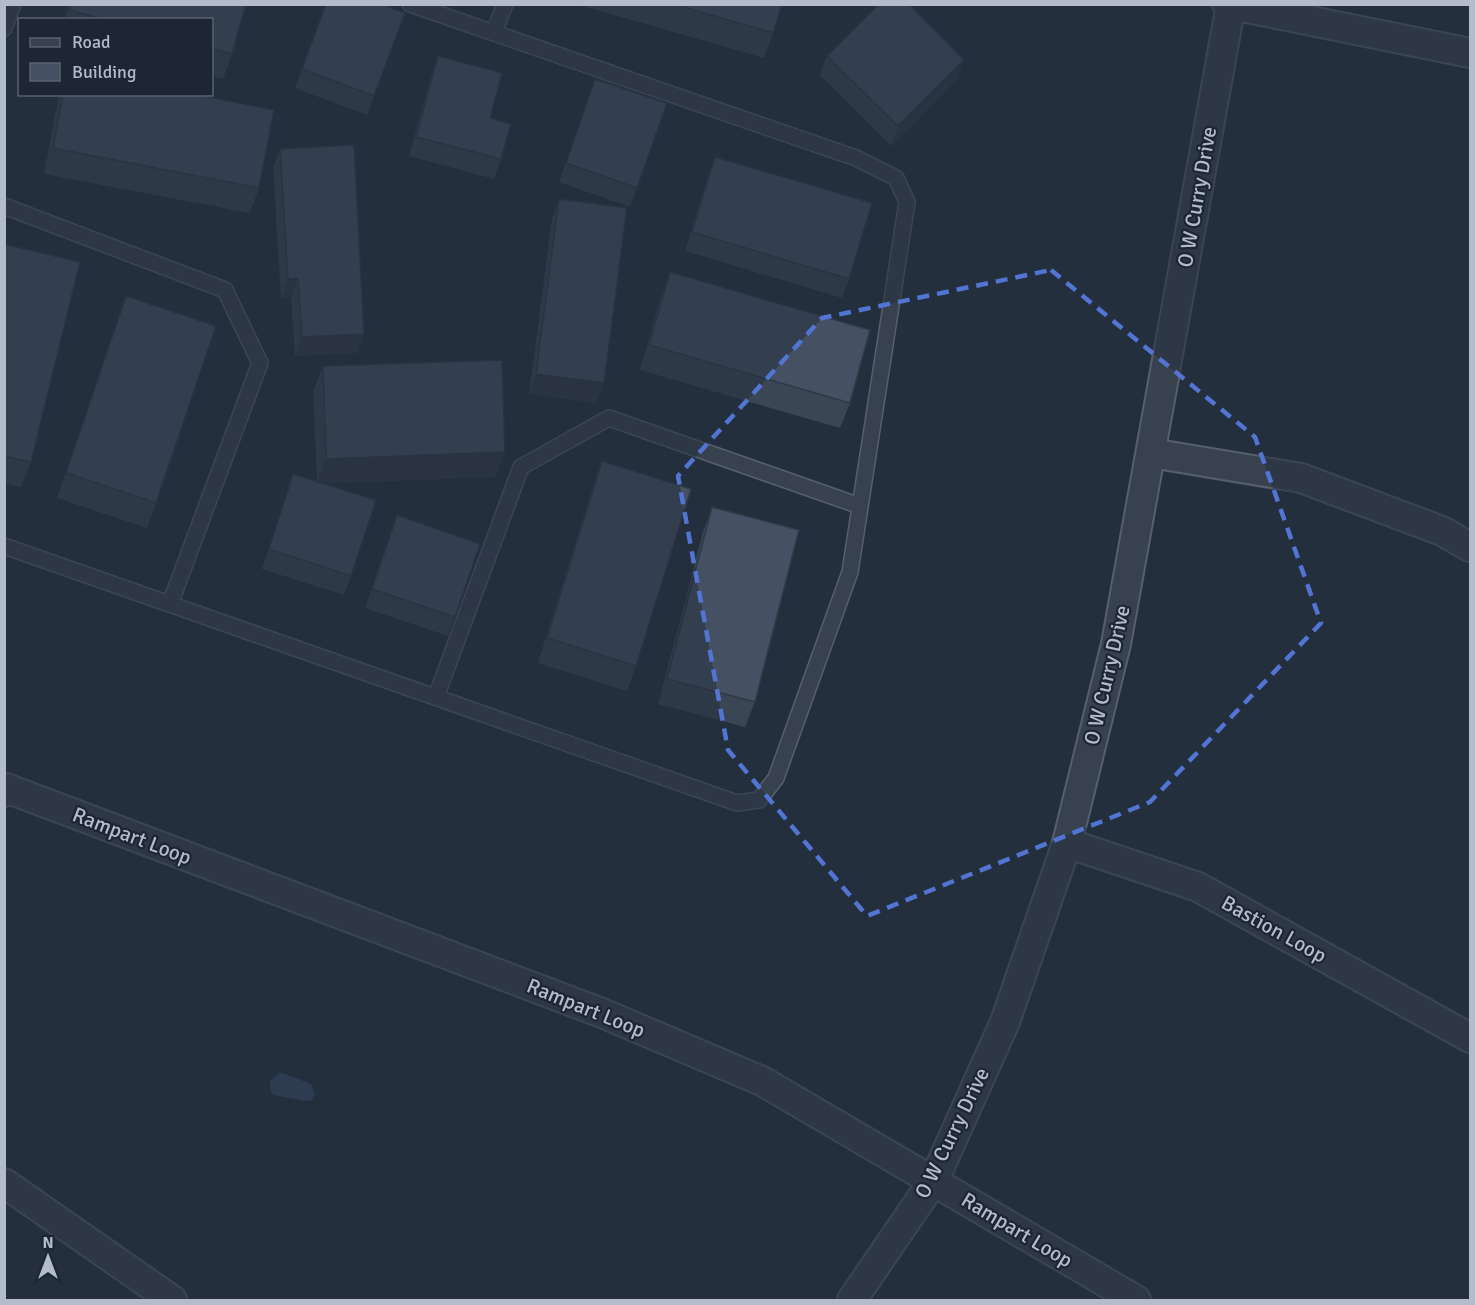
<svg xmlns="http://www.w3.org/2000/svg" width="1475" height="1305" font-family="Signika,sans-serif">
<style>
.water{fill:#394c67}
.lines{fill:none;stroke-linecap:round;stroke-linejoin:round}
.service-casing{stroke:#565f6c;stroke-width:18}
.minor-casing{stroke:#565f6c;stroke-width:32}
.service{stroke:#38414e;stroke-width:15}
.minor{stroke:#38414e;stroke-width:28}
.wall{fill:#3b4654}
.shaded-wall{fill:#303945}
.building{fill:#455162;stroke:#303945;stroke-width:1.5}
.marked{fill:none;stroke:#5274d3;stroke-width:4.5;stroke-dasharray:12 8;stroke-linejoin:round}
.labels{text-anchor:middle;stroke-width:4.5;stroke-linejoin:round;paint-order:stroke}
.street-label{font-size:21px;fill:#b4bcc9;stroke:#1d2633}
</style>
<rect width="100%" height="100%" fill="#242f3e"/>
<path class="water" d="M280 1072 311 1084 315 1094 312 1100 306 1101 274 1095 271 1092 270 1081Z"/>
<g class="lines">
<defs>
<path id="service" d="M4 28 13 4
M494 33 505 4
M4 206 225 290 260 363 170 604
M4 546 737 803 759 800 776 778 850 572 907 202 896 178 856 158 410 4
M436 697 521 467 609 418 860 506"/>
<path id="minor" d="M1227 4 1470 53
M1151 453 1301 478 1442 531 1470 547
M4 792 6 788 602 1013 762 1081 1136 1300
M1067 843 1198 887 1470 1038
M4 1183 172 1300
M852 1300 934 1180 1005 1022 1067 843 1116 644 1231 4"/>
</defs>
<use href="#service" class="service-casing"/>
<use href="#minor" class="minor-casing"/>
<use href="#service" class="service"/>
<use href="#minor" class="minor"/>
</g>
<path class="wall" d="M69 4H246L232 54 223 79 212 76V20H65Z
M576 4H782L773 33 764 58Z
M405 13 367 115 295 88 302 69Z
M438 56 490 118 501 159 494 179 409 156 431 76Z
M827 56 964 60 957 79 891 146 820 75Z
M595 79 667 103 630 207 559 182Z
M59 94H194L259 188 250 213 44 174Z
M280 149 364 334 357 353 295 356 291 297 281 298 273 168Z
M715 157 849 279 842 298 685 251 708 176Z
M559 199 596 403 529 394 552 219Z
M4 244 31 462 21 487 4 483Z
M670 272 850 403 840 428 640 370 661 297Z
M126 296 156 503 147 528 57 498Z
M323 366 496 477 323 483 351 576 344 595 262 569 293 474 317 481 313 391Z
M602 461 636 666 627 691 538 663 593 486Z
M712 507 755 702 745 727 658 704 703 532Z
M397 515 480 544 448 636 365 608Z"/>
<path class="shaded-wall" d="M964 60 957 79 891 146 898 126Z
M298 278 291 297 281 298 288 279Z
M364 334 357 353 295 356 302 337Z
M536 374 604 383 596 403 529 394Z
M505 452 496 477 317 484 326 459Z"/>
<path class="building" d="M71 4H246L232 54 212 49V20H105L70 10Z
M326 4H382L405 13 374 96 302 69Z
M673 4H782L773 33Z
M879 4H909L964 60 898 126 827 56Z
M438 56 502 73 490 118 511 124 501 159 416 137Z
M595 79 667 103 637 188 566 163Z
M63 94H194L274 110 259 188 53 148Z
M354 145 364 334 302 337 298 278 288 279 280 149Z
M715 157 872 203 849 279 692 232Z
M559 199 627 208 604 383 536 374Z
M4 244 80 262 31 462 4 456Z
M670 272 870 330 850 403 649 345Z
M126 296 216 326 156 503 66 473Z
M502 360 505 452 326 459 323 366Z
M602 461 691 489 636 666 547 638Z
M293 474 376 500 351 576 269 549Z
M712 507 799 530 755 702 667 679Z
M397 515 480 544 455 617 372 589Z"/>
<path d="M0 0H1475V1305H0ZM1051 270 1255 437 1321 623 1150 802 867 916 728 750 678 476 822 318Z" fill="#242f3e" fill-opacity=".55" fill-rule="evenodd"/>
<path class="marked" d="M1051 270 1255 437 1321 623 1150 802 867 916 728 750 678 476 822 318Z"/>
<g class="labels">
<g class="street-label">
<text transform="translate(1197 197) rotate(-80)" y="7">O W Curry Drive</text>
<text transform="translate(1107 675) rotate(-77)" y="7">O W Curry Drive</text>
<text transform="translate(132 836) rotate(21)" y="7">Rampart Loop</text>
<text transform="translate(1274 929) rotate(29)" y="7">Bastion Loop</text>
<text transform="translate(586 1008) rotate(22)" y="7">Rampart Loop</text>
<text transform="translate(952 1133) rotate(-64)" y="7">O W Curry Drive</text>
<text transform="translate(1017 1230) rotate(31)" y="7">Rampart Loop</text>
</g>
</g>
<rect width="1475" height="1305" fill="none" stroke="#b4bcc9" stroke-width="12"/>
<rect x="18" y="18" width="195" height="78" fill="#1d2633" stroke="#59626f" stroke-width="1.5"/>
<rect x="30" y="38" width="30" height="9" fill="#38414e" stroke="#59626f" stroke-width="1.5"/>
<text x="72" y="48" font-size="18" fill="#b4bcc9">Road</text>
<rect x="30" y="63" width="30" height="18" fill="#455162" stroke="#59626f" stroke-width="1.5"/>
<text x="72" y="78" font-size="18" fill="#b4bcc9">Building</text>
<g transform="translate(48 1257)" stroke="#1d2633" stroke-width="4.5" paint-order="stroke">
<path d="M0-4.5L10 22L0 15L-10 22Z" fill="#b4bcc9"/>
<text y="-9" font-size="16" font-weight="bold" text-anchor="middle" fill="#b4bcc9">N</text>
</g>
</svg>
